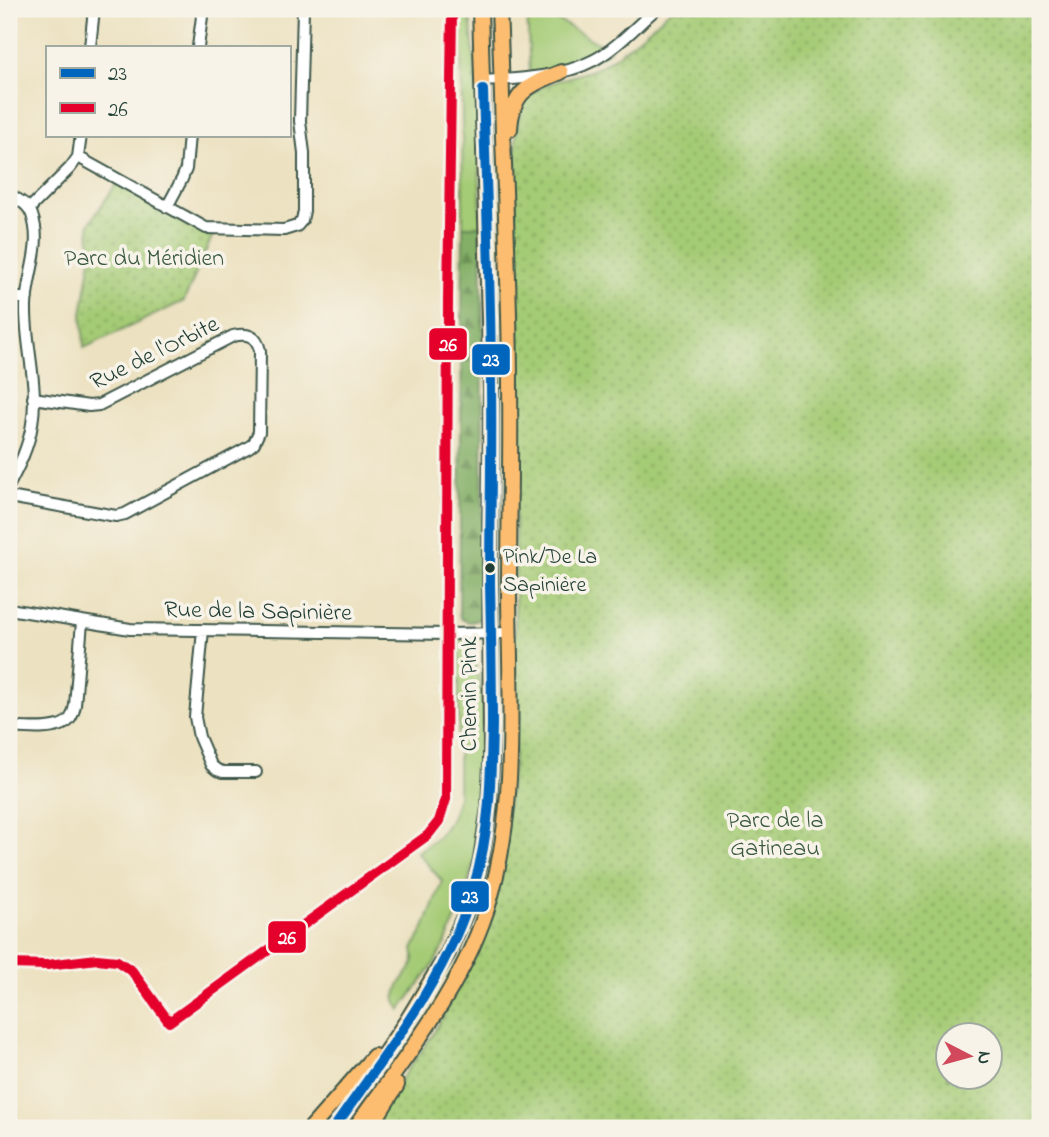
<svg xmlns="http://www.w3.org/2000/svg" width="1049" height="1137" font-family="'Indie Flower',sans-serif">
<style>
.grass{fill:#a4cb75;stroke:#628454;stroke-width:2}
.forest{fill:url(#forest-firs);stroke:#51764d;stroke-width:2}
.park{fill:url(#park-dots);stroke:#628454;stroke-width:2;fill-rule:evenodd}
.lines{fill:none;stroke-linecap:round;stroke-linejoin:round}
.minor-casing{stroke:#3e5649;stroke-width:14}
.major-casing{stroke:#3e5649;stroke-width:18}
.minor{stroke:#fff;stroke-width:10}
.major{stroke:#fcbd6f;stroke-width:14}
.bus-1-casing{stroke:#f7f3e8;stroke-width:16}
.bus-2-casing{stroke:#f7f3e8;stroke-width:16}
.bus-1{stroke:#0065bd;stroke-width:10}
.bus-2{stroke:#e4002b;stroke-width:10}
.bus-dot{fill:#1f3d34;stroke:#f7f3e8;stroke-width:2.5}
.labels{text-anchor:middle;stroke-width:7;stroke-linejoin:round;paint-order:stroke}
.bus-label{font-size:22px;fill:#1f3d34;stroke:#f7f3e8;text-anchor:start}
.park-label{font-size:24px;fill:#3a5941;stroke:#f7f3e8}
.street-label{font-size:24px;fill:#1f3d34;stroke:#f7f3e8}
.line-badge{stroke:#f7f3e8;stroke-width:2.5}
.badge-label{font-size:19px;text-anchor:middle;font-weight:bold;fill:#fff}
</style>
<defs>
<pattern id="forest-firs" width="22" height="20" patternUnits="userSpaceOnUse" patternTransform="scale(1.75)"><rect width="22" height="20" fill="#83af66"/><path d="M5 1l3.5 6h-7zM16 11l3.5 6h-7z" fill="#6b9055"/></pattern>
<pattern id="park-dots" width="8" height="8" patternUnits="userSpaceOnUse" patternTransform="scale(1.75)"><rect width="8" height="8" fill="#a4cb75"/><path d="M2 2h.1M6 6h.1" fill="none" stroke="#85a661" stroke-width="1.8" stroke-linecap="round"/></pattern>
</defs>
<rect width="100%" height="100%" fill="#f7f3e8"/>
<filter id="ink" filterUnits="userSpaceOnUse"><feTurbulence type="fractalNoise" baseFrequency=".0143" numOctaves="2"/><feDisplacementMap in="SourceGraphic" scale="14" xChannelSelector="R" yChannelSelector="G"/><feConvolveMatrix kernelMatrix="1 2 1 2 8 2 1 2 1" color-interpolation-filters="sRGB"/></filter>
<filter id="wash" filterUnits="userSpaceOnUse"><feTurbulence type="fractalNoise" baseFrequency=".00686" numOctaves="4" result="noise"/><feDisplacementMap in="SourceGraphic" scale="28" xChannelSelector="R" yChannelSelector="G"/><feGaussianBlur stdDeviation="1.57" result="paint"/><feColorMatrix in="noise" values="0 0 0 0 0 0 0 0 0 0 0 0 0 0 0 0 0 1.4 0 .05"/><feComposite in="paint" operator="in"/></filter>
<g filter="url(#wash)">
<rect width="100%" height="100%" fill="#ece1c0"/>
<path class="grass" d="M461 9H469C478 80 479 153 481 225L463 227Z
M527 9H538L610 50 592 62 530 77Z
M459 639C467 639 470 641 473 649L484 706 485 784 479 842 464 899 446 942 432 967 400 1010 395 1000C396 996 397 992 398 988 405 973 418 967 413 949L424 928 442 881 417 852C442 837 451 825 458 797Z"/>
<path class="forest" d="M481 225 483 338 482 611 480 619C472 623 468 623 460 618L459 611 463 227Z"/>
<path class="park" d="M672 9H1040V1128H366L432 1036 478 950 494 909 515 749 516 143C517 97 531 88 573 76 582 73 591 71 599 67 625 52 649 28 672 9ZM948 1036H990V1078H948Z
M119 180 215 230 184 301 84 348 82 314 91 259 89 224Z"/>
</g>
<g filter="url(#ink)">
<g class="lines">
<defs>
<path id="minor" d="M90 47 94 9
M198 47 203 9
M483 81C518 79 563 77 594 60 617 48 636 26 656 9
M78 157 206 228 284 230 297 226 302 220 304 211V153L300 121 303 9
M9 194C18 200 29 204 32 215 43 246 27 274 26 306 25 345 39 385 32 424 29 446 19 466 9 485
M167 207 182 179 186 169 189 135
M30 208 70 168 78 157 81 135
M9 298H27
M9 497 116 516 125 514 249 447 254 443 259 432 260 351C257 335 247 333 233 336L99 405 89 406 33 398
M9 609 130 629 447 634 509 633
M203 630 195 717 199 737 211 765 217 770 223 772H256
M9 727C24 728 58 732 69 720 73 716 74 710 75 705L82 622
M9 964 47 965 97 959 117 961 132 971 169 1022 428 835 439 821 446 799 448 301 452 9"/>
<path id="major" d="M510 129C512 90 530 85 561 72
M311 1128 374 1056
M334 1128 408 1019 448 953 465 914 475 884 481 859 489 807 491 763 490 553 491 390 480 9
M355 1128C406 1056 465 985 490 899 519 799 509 688 509 586 509 520 511 453 510 387 510 304 506 220 503 137 502 94 501 51 499 9
M370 1128 397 1085"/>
</defs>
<use href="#minor" class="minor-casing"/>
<use href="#major" class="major-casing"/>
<use href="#minor" class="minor"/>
<use href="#major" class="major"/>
<defs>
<path id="bus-1" d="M334 1128C387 1052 448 976 474 886 490 833 491 779 492 725 492 678 491 631 490 584 490 519 492 453 491 388 491 289 486 190 483 90"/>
<path id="bus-2" d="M9 964 47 965 97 959 117 961 132 971 169 1022 428 835 439 821 446 799 448 301 452 9"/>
</defs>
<use href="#bus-1" class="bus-1-casing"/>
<use href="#bus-2" class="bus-2-casing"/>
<use href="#bus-1" class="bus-1"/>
<use href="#bus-2" class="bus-2"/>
</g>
</g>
<circle class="bus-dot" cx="490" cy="568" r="6"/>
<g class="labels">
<g class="bus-label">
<text x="503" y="563">Pink/De La<tspan x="503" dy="28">Sapinière</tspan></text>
</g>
<g class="park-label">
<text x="144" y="265">Parc du Méridien</text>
<text x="775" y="827">Parc de la<tspan x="775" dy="28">Gatineau</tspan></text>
</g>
<g class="street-label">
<text transform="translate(154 352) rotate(-26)" y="8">Rue de l'Orbite</text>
<text transform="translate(258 610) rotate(1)" y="8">Rue de la Sapinière</text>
<text transform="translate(468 694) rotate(-90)" y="8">Chemin Pink</text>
</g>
</g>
<g class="line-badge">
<rect x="428" y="327" width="40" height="34" rx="7" fill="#e4002b"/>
<rect x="471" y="343" width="40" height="33" rx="7" fill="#0065bd"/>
<rect x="450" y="880" width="40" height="33" rx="7" fill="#0065bd"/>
<rect x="267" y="920" width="40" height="34" rx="7" fill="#e4002b"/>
</g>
<g class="badge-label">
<text x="448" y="351">26</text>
<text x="491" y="366">23</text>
<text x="470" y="903">23</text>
<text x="287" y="944">26</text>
</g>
<rect width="1049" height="1137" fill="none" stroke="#f7f3e8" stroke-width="35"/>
<rect x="46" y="46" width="245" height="91" fill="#f7f3e8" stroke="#a1aaa0" stroke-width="2"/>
<rect x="60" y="68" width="35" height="10" fill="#0065bd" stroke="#a1aaa0" stroke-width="2"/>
<text x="108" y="80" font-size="21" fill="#1f3d34">23</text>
<rect x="60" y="103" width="35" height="10" fill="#e4002b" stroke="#a1aaa0" stroke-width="2"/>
<text x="108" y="116" font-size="21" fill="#1f3d34">26</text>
<g transform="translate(969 1056) rotate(96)"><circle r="33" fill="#f7f3e8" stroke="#a1aaa0" stroke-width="2"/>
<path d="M0-5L12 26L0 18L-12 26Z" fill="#d1495b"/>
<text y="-10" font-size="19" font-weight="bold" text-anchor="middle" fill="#1f3d34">N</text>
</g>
</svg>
